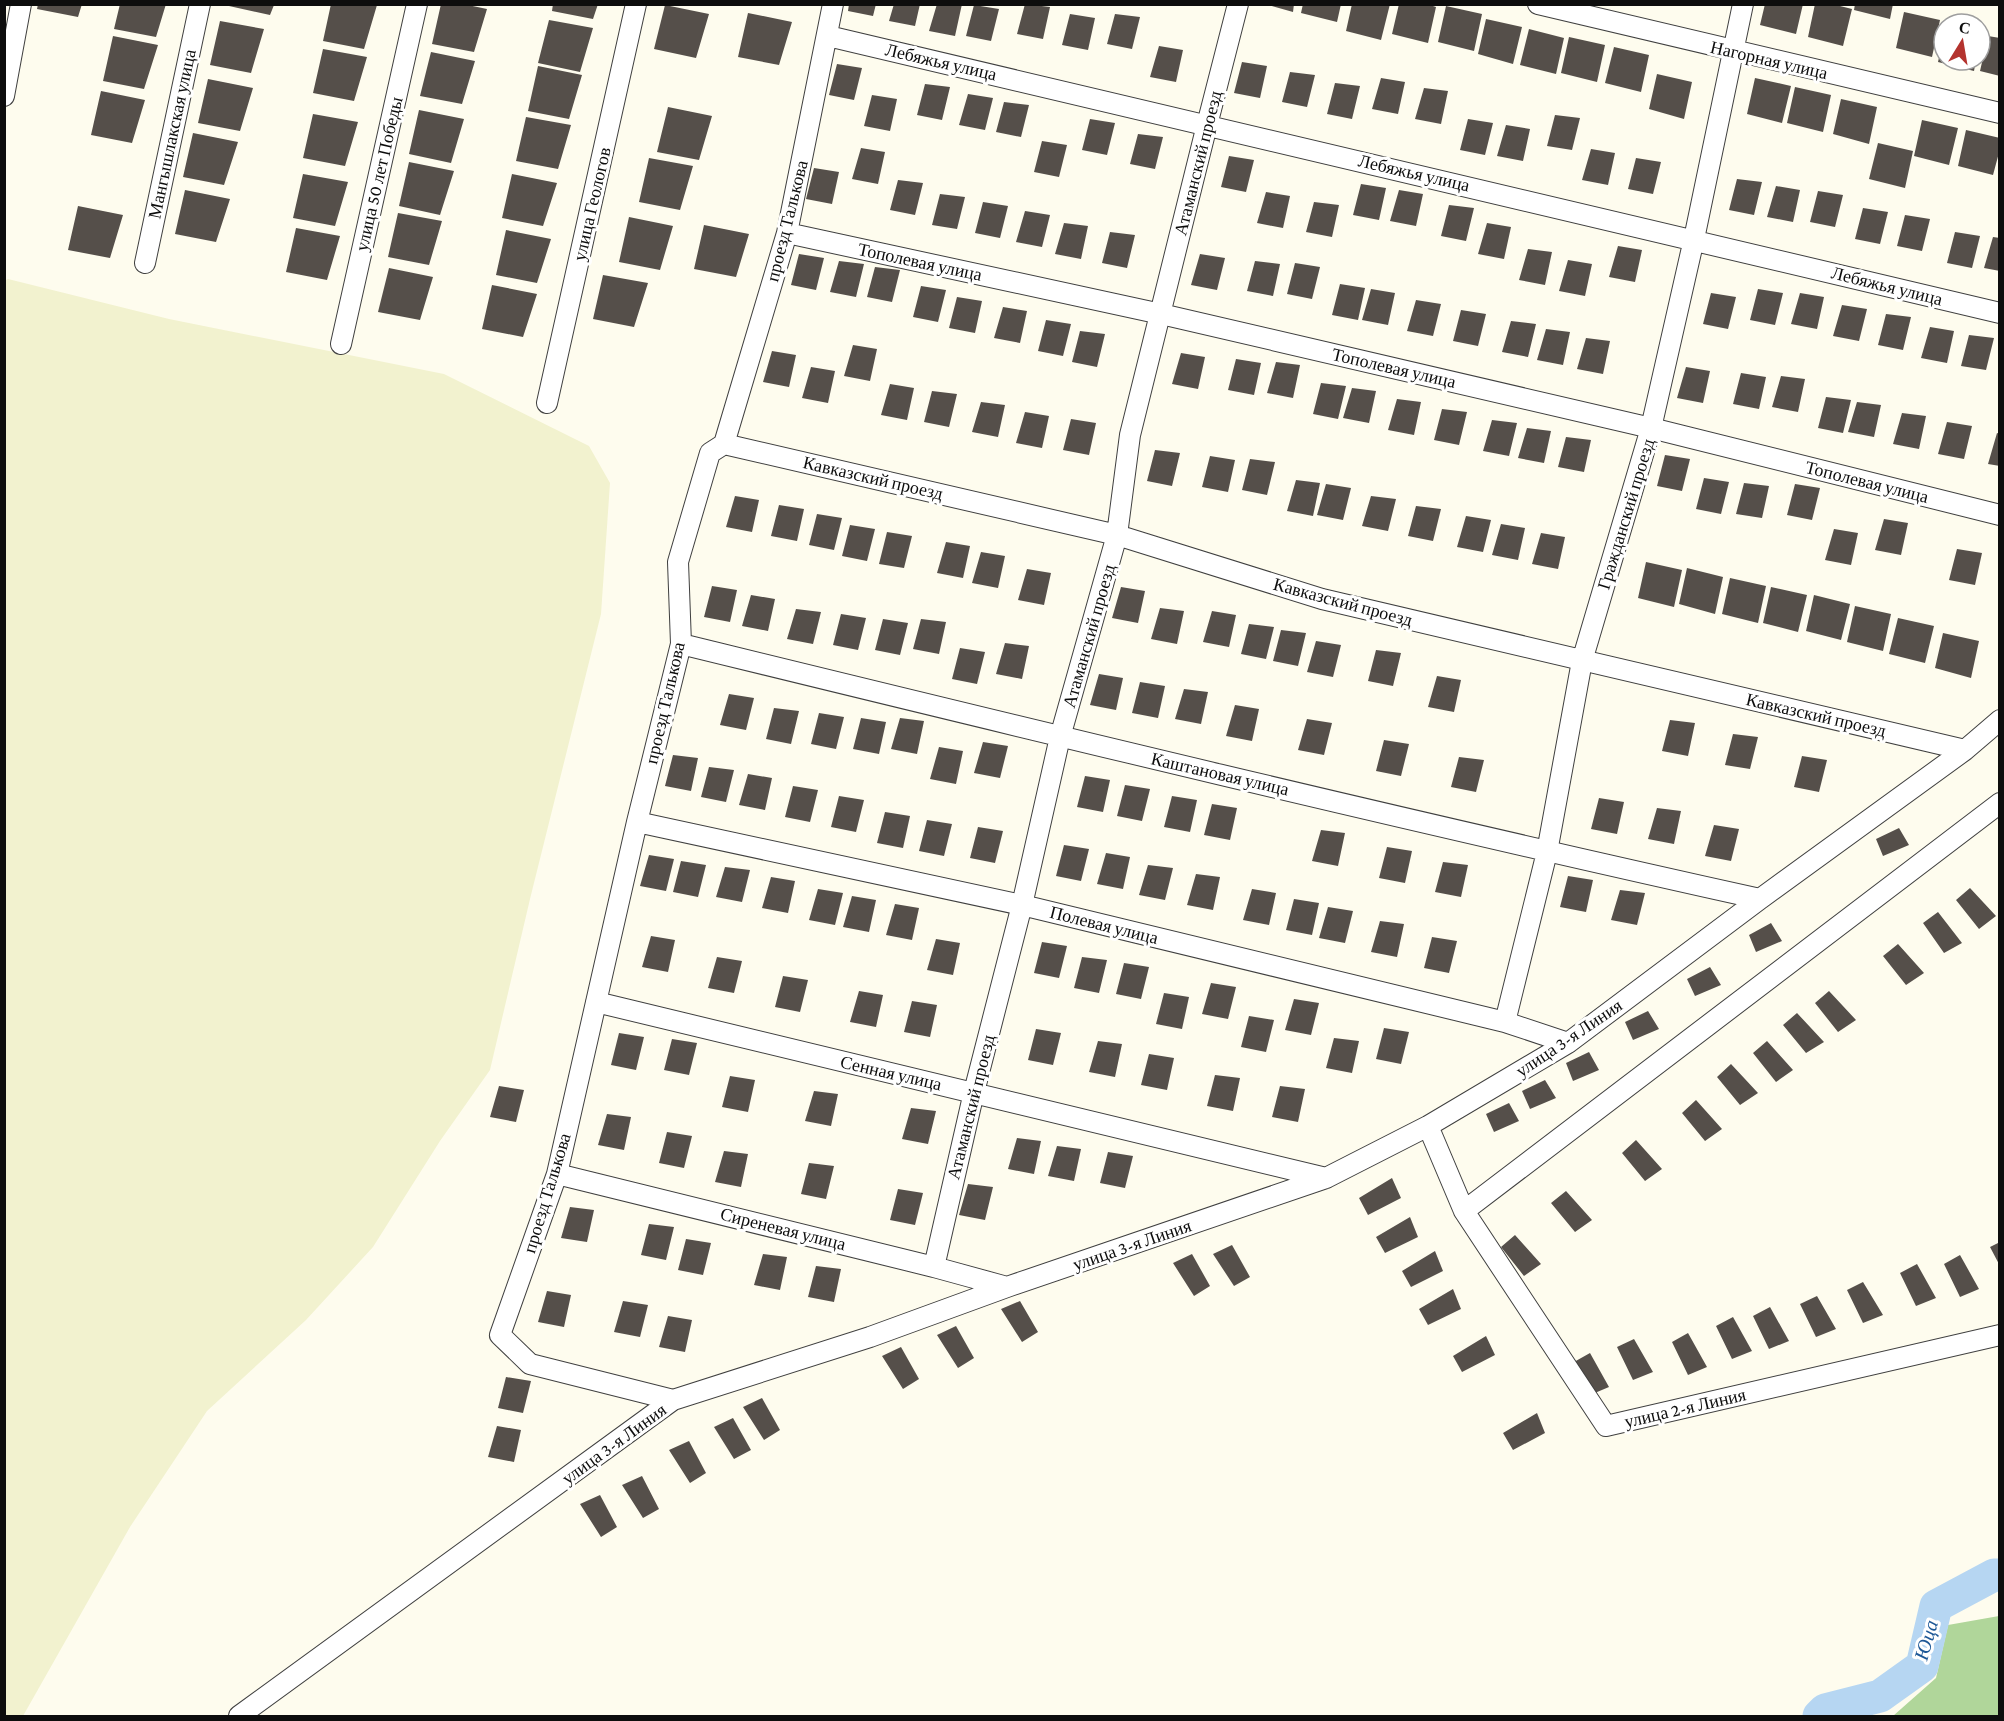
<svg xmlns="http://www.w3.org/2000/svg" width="2004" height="1721" font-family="'Crimson Pro',serif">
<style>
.farmland{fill:#f2f2cf}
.forest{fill:#b0d69a}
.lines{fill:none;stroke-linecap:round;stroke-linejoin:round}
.river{stroke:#b6d6f2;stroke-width:33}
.building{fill:#554f4a}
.minor-casing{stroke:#404040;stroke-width:22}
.minor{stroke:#fff;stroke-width:20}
.labels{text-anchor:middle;stroke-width:6;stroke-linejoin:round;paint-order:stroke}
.street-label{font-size:18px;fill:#0d0d0d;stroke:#fff}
.water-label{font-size:20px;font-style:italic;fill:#1e5896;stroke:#fff}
</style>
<rect width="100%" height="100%" fill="#fefcee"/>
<path class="farmland" d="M8 279 169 319 444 374 589 446 610 483 601 614 530 899 490 1070 440 1141 373 1247 306 1320 207 1411 130 1527 23 1716H5L4 281Z"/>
<path class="forest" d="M1999 1616V1716H1893L1936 1678 1948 1625Z"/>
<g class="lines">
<path class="river" d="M1819 1716 1825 1710 1880 1696 1922 1666 1936 1606 1994 1575H2000"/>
</g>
<path class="building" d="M38 4H82L78 17 37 9Z
M120 4H166L156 37 114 29Z
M331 4 377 5 364 49 323 41Z
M441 4H463L487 9 474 52 432 44Z
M553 4H598L593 19 552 11Z
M849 4H876L873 16 848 11Z
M894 4H920L915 26 889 21Z
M937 4H962L955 36 929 31Z
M1025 4 1050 7 1043 39 1017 34Z
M1265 4H1294L1293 12Z
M1303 4H1341L1337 22 1301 13Z
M1352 4H1390L1381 40 1346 31Z
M1399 4H1427L1436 7 1428 43 1392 34Z
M1765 4H1803L1796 34 1760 25Z
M1815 4H1832L1852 9 1843 46 1808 37Z
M1855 4H1893L1890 19 1854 10Z
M229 5H274L270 15 229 6Z
M665 5 709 14 696 58 654 49Z
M974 5 999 9 991 41 966 36Z
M1446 6 1482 14 1474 51 1438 42Z
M1904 12 1940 20 1932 57 1896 48Z
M748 13 792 22 779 65 738 57Z
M1070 14 1095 18 1088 50 1062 45Z
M1115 14 1140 17 1132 49 1107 44Z
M1486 19 1522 27 1513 64 1478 54Z
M549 20 593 28 580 72 538 63Z
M220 21 264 29 251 73 210 65Z
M1529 29 1564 38 1556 74 1520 65Z
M113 36 158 45 144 89 103 81Z
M1988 36 2000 38V76L1980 71Z
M1569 37 1605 45 1597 82 1561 73Z
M1943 40 1944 60H1976L1974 71 1938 62Z
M1159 46 1183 50 1176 82 1150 77Z
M1614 47 1649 55 1641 92 1605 83Z
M323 49 367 57 354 101 313 93Z
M431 52 475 61 462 104 420 96Z
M1242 62 1267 66 1260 98 1234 93Z
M837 64 862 68 854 100 829 95Z
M538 66 582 75 569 119 528 111Z
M1290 72 1315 75 1307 107 1282 102Z
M1657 74 1692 82 1684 119 1649 109Z
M1381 78 1405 82 1398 114 1372 109Z
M1755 78 1791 86 1782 123 1747 114Z
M208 79 253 88 240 131 198 123Z
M1335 83 1360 86 1352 119 1327 114Z
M925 84 950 87 942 120 917 115Z
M1795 87 1831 95 1823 132 1787 123Z
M1424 88 1448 91 1441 124 1415 119Z
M101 91 145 100 132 143 91 135Z
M968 94 993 98 985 130 959 125Z
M872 95 897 99 890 131 864 126Z
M1841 99 1877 107 1869 144 1833 134Z
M1004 102 1029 105 1021 137 996 132Z
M668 107 712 116 699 160 657 152Z
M419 110 464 119 451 163 409 154Z
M313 114 358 122 345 166 303 158Z
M1555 115 1580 118 1572 150 1547 146Z
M526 117 571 125 558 169 516 161Z
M1090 119 1115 123 1107 155 1082 150Z
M1468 119 1493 123 1485 155 1460 150Z
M1922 120 1958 128 1949 165 1914 156Z
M1506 125 1530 129 1523 161 1497 156Z
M1966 130 2000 138V149L1993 175 1958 166Z
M193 133 238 142 224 185 183 177Z
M1138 134 1163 137 1155 169 1130 164Z
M1042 141 1067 145 1059 177 1034 172Z
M1878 143 1913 151 1905 188 1869 179Z
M861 148 885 152 878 184 852 179Z
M1591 149 1615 153 1608 185 1582 180Z
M1229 156 1254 160 1246 192 1221 187Z
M649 158 693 166 680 210 639 202Z
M1636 158 1661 162 1653 194 1628 189Z
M409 162 454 171 440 215 399 206Z
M814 168 839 172 832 204 806 199Z
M303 174 348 182 335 226 293 218Z
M512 174 557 183 543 226 502 218Z
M1737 179 1762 182 1754 215 1729 210Z
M898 180 923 183 915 215 890 210Z
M1361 184 1386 188 1379 220 1353 215Z
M1776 186 1800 190 1793 222 1767 217Z
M185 190 230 199 216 242 175 234Z
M1399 190 1423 194 1416 226 1390 221Z
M1818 191 1843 195 1835 227 1810 222Z
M1266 192 1290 196 1283 228 1257 223Z
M940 194 965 197 957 229 932 225Z
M983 202 1008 206 1000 238 975 233Z
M1314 202 1339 205 1332 237 1306 232Z
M1449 205 1474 208 1466 241 1441 236Z
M78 206 123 215 110 258 68 250Z
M1863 208 1888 212 1880 244 1855 239Z
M1025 211 1050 215 1042 247 1016 242Z
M398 213 442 221 429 265 388 257Z
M1905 215 1930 219 1922 251 1897 246Z
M629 217 673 226 660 270 619 262Z
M1064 223 1088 226 1081 259 1055 254Z
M1487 223 1511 227 1504 259 1478 254Z
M704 225 749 234 736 277 694 269Z
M296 228 340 236 327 280 286 272Z
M506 230 551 239 537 283 496 275Z
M1110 232 1135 235 1127 268 1102 263Z
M1955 232 1980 236 1972 268 1947 263Z
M1993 237 2000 238V271L1984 268Z
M1618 246 1642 250 1635 282 1609 277Z
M1528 249 1552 252 1545 285 1519 280Z
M799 254 824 258 816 290 791 285Z
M1200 254 1225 258 1217 290 1191 285Z
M1568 260 1592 264 1585 296 1559 291Z
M839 261 864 264 856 297 830 292Z
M1255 261 1280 264 1273 296 1247 291Z
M1295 263 1320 267 1312 299 1287 294Z
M875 267 900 270 892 302 867 297Z
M389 268 433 277 420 320 378 312Z
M603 275 648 283 634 327 593 319Z
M1340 284 1365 288 1358 320 1332 315Z
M492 285 537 294 523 337 482 329Z
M921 286 946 290 938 322 913 317Z
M1371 289 1395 293 1388 325 1362 320Z
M1758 289 1783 293 1775 325 1750 320Z
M1711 293 1736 297 1728 329 1703 324Z
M1800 293 1824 297 1817 329 1791 324Z
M957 297 982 301 975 333 949 328Z
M1416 300 1441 304 1433 336 1407 331Z
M1842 305 1867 309 1859 341 1833 336Z
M1003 307 1027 311 1020 343 994 338Z
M1461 310 1486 314 1478 346 1453 341Z
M1886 314 1911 317 1903 350 1878 345Z
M1046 320 1071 324 1063 356 1038 351Z
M1511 321 1536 324 1528 357 1502 352Z
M1930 327 1954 331 1947 363 1921 358Z
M1546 329 1570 332 1563 365 1537 360Z
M1080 331 1105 334 1097 367 1072 362Z
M1969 335 1994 338 1986 370 1961 366Z
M1586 338 1610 341 1603 374 1577 369Z
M853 345 877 349 870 381 844 376Z
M772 351 796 355 789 387 763 382Z
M1181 353 1205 357 1198 389 1172 384Z
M1236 359 1261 363 1254 395 1228 390Z
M1276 362 1300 365 1293 398 1267 393Z
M811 367 835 371 828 403 802 398Z
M1686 367 1710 371 1703 403 1677 398Z
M1741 373 1766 377 1759 409 1733 404Z
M1781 376 1805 379 1798 412 1772 407Z
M1321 383 1346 386 1338 419 1313 414Z
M890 384 914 388 907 420 881 415Z
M1352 388 1376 391 1369 423 1343 418Z
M932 391 957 394 949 427 924 422Z
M1826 397 1851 400 1843 433 1818 428Z
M1397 399 1421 402 1414 435 1388 430Z
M981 402 1005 405 998 437 972 432Z
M1857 402 1881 405 1874 437 1848 432Z
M1442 409 1467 412 1459 445 1434 440Z
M1025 412 1049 416 1042 448 1016 443Z
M1902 413 1926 416 1919 449 1893 444Z
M1071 419 1096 423 1089 455 1063 450Z
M1492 420 1517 423 1509 456 1483 451Z
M1947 422 1972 426 1964 459 1938 454Z
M1527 428 1551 431 1544 463 1518 458Z
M1997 433 2000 434V466L1988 464Z
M1566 437 1591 440 1584 472 1558 467Z
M1155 450 1180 453 1172 486 1147 481Z
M1665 455 1690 459 1682 491 1657 486Z
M1210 456 1235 460 1228 492 1202 487Z
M1250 459 1275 462 1267 495 1242 490Z
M1704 478 1729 482 1721 514 1696 509Z
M1296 480 1320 483 1313 516 1287 511Z
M1744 483 1769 486 1762 518 1736 514Z
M1326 484 1351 488 1343 520 1317 515Z
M1795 484 1820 488 1812 520 1787 515Z
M735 496 759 500 752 532 726 527Z
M1371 496 1396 499 1388 531 1362 526Z
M779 505 804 509 797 541 771 536Z
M1416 506 1441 509 1433 541 1408 536Z
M817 514 842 518 834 550 809 545Z
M1466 516 1491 520 1483 552 1457 547Z
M1884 519 1908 523 1901 555 1875 550Z
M1501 524 1525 528 1518 560 1492 555Z
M850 525 875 529 867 561 842 556Z
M1834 529 1858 533 1851 565 1825 560Z
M887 532 912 536 904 568 879 564Z
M1541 533 1565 537 1558 569 1532 564Z
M946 542 970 546 963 578 937 573Z
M1957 549 1982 553 1975 585 1949 580Z
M981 552 1005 556 998 588 972 583Z
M1646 562 1682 570 1674 607 1638 598Z
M1687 568 1723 577 1715 614 1679 604Z
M1027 569 1051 573 1044 605 1018 600Z
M1730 578 1766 586 1758 623 1722 614Z
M712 586 737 590 730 622 704 617Z
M1121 587 1145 591 1138 623 1112 618Z
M1771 587 1807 595 1798 632 1763 623Z
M751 595 775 599 768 631 742 626Z
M1814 595 1850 604 1841 640 1806 631Z
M1855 606 1891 614 1883 651 1847 642Z
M1160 608 1184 611 1177 644 1151 639Z
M796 609 821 612 813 644 787 639Z
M1212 611 1236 615 1229 647 1203 642Z
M841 614 866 618 858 650 833 645Z
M1898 618 1934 626 1925 663 1889 654Z
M883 619 908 623 900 655 875 650Z
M921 619 946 622 939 654 913 649Z
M1249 624 1274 627 1266 659 1241 654Z
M1281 630 1306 633 1298 666 1273 661Z
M1943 633 1979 641 1971 678 1935 668Z
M1316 641 1341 645 1333 677 1307 672Z
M1005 643 1029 646 1022 679 996 674Z
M960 648 985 652 977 684 952 679Z
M1376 650 1401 653 1393 686 1368 681Z
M1099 674 1123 678 1116 710 1090 705Z
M1437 676 1461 680 1454 712 1428 707Z
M1140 682 1165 686 1158 718 1132 713Z
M1184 689 1208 692 1201 724 1175 719Z
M729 694 754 698 746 730 720 725Z
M1235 705 1259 709 1252 741 1226 736Z
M774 708 799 711 791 744 766 739Z
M819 713 844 717 836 749 811 744Z
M861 718 886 722 879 754 853 749Z
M900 718 924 721 917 754 891 749Z
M1307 719 1332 723 1324 755 1298 750Z
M1670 720 1695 723 1688 756 1662 751Z
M1733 734 1758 737 1750 769 1725 765Z
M1384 740 1409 744 1401 776 1376 771Z
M983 742 1008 746 1000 778 974 773Z
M939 747 963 751 956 784 930 779Z
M673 755 698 758 691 791 665 786Z
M1802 756 1827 760 1819 792 1794 787Z
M1459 757 1484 760 1476 792 1451 787Z
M709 767 734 770 726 802 701 797Z
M748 774 772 778 765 810 739 805Z
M1085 776 1110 780 1103 812 1077 807Z
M1125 785 1150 789 1142 821 1117 816Z
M793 786 818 790 810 822 785 817Z
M839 796 864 800 856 832 831 827Z
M1172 796 1197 800 1190 832 1164 827Z
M1599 798 1624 802 1617 834 1591 829Z
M1212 804 1237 808 1230 840 1204 835Z
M1657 808 1681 811 1674 844 1648 839Z
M885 812 910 816 903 848 877 843Z
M927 820 952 824 944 856 919 851Z
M1714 825 1739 829 1731 861 1705 856Z
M978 827 1003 831 995 863 970 858Z
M1899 828 1909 845 1883 856 1876 839Z
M1321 830 1345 833 1338 866 1312 861Z
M1064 845 1089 849 1081 881 1056 876Z
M1387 847 1412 851 1405 883 1379 878Z
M1106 853 1130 857 1123 889 1097 884Z
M649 855 674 859 666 891 640 886Z
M681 861 706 865 698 897 673 892Z
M1443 862 1468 865 1461 897 1435 892Z
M1148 865 1173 868 1165 900 1139 895Z
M725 867 750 870 742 902 716 897Z
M1196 874 1220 877 1213 910 1187 905Z
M1568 876 1593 880 1586 912 1560 907Z
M771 877 795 881 788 913 762 908Z
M1970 888 1996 916 1979 929 1956 900Z
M818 889 843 893 835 925 809 920Z
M1252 889 1276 893 1269 925 1243 920Z
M1620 890 1645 893 1637 925 1611 920Z
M852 896 876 900 869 932 843 927Z
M1294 899 1319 903 1312 935 1286 930Z
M895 904 919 908 912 940 886 935Z
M1328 907 1353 911 1345 943 1319 938Z
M1938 912 1962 943 1944 953 1923 923Z
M1380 921 1404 924 1397 957 1371 952Z
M1771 923 1782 941 1756 952 1749 935Z
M651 936 675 940 668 972 642 967Z
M1432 937 1457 941 1449 973 1424 968Z
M936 939 960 943 953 975 927 970Z
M1042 942 1067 946 1059 978 1034 973Z
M1898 944 1924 973 1906 985 1883 956Z
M717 957 742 961 734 993 708 988Z
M1082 957 1107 960 1099 993 1074 988Z
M1124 963 1149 967 1141 999 1116 994Z
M1710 967 1721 985 1695 996 1687 979Z
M783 976 808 980 800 1012 775 1007Z
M1211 983 1236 987 1228 1019 1202 1014Z
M859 991 883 995 876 1027 850 1022Z
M1829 991 1856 1020 1838 1032 1815 1003Z
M1164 993 1189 997 1182 1029 1156 1024Z
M1294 999 1319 1003 1311 1035 1285 1030Z
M912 1001 937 1005 930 1037 904 1032Z
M1648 1011 1659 1029 1633 1040 1625 1022Z
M1797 1013 1824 1042 1806 1053 1783 1025Z
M1249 1016 1274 1020 1266 1052 1241 1047Z
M1384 1028 1409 1032 1401 1064 1376 1059Z
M1036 1029 1061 1033 1053 1065 1028 1060Z
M619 1033 644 1037 636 1070 611 1065Z
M1334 1038 1359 1041 1352 1073 1326 1068Z
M672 1039 697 1043 689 1075 664 1070Z
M1098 1041 1122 1044 1115 1077 1089 1072Z
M1767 1041 1793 1070 1776 1082 1753 1053Z
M1589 1052 1599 1070 1573 1081 1566 1063Z
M1149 1054 1174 1058 1167 1090 1141 1085Z
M1731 1064 1758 1093 1740 1105 1717 1077Z
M1215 1075 1240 1078 1233 1111 1207 1106Z
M730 1076 755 1080 748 1112 722 1107Z
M1545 1080 1556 1098 1530 1109 1522 1091Z
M499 1086 524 1090 516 1122 490 1117Z
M1280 1086 1305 1089 1298 1122 1272 1117Z
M814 1091 838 1094 831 1126 805 1121Z
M1696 1100 1722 1129 1705 1141 1682 1113Z
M1509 1103 1519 1121 1494 1132 1486 1114Z
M911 1108 936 1111 928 1144 902 1139Z
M607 1114 631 1117 624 1150 598 1145Z
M667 1132 692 1136 684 1168 659 1163Z
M1017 1138 1041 1141 1034 1174 1008 1169Z
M1636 1140 1662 1169 1645 1181 1622 1153Z
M1057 1146 1081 1149 1074 1181 1048 1176Z
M724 1151 748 1154 741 1187 715 1182Z
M1108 1152 1133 1156 1125 1188 1100 1183Z
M809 1163 834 1166 826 1199 801 1194Z
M1392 1178 1401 1198 1368 1215 1359 1198Z
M968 1184 993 1187 985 1220 959 1215Z
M898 1189 923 1193 915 1225 890 1220Z
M1566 1191 1592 1220 1575 1232 1551 1203Z
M570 1207 594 1210 587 1242 561 1238Z
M1410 1217 1418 1237 1385 1253 1376 1237Z
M649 1224 674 1227 666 1260 641 1255Z
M1515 1235 1541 1264 1524 1276 1501 1247Z
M686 1239 711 1243 703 1275 678 1270Z
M2000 1242V1266L1990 1247Z
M1232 1245 1250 1277 1234 1286 1213 1254Z
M1435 1251 1443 1271 1411 1287 1402 1271Z
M763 1254 787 1257 780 1290 754 1285Z
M1192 1254 1210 1286 1194 1296 1173 1263Z
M1960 1255 1979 1289 1960 1297 1944 1264Z
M1917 1264 1936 1298 1916 1306 1900 1273Z
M816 1266 841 1269 834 1302 808 1297Z
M1863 1282 1883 1315 1863 1323 1847 1290Z
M1453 1289 1461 1309 1428 1325 1419 1309Z
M547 1291 571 1295 564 1327 538 1322Z
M1817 1296 1836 1329 1816 1337 1800 1304Z
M623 1301 648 1305 640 1337 614 1332Z
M1020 1301 1038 1332 1022 1342 1001 1309Z
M1770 1307 1789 1341 1769 1349 1753 1316Z
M668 1316 692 1320 685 1352 659 1347Z
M1733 1317 1752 1351 1732 1359 1716 1326Z
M956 1326 974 1358 958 1368 937 1335Z
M1688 1333 1707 1367 1688 1375 1672 1342Z
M1486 1336 1495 1355 1462 1372 1453 1356Z
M1634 1339 1653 1372 1633 1380 1617 1347Z
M901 1347 919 1379 903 1389 882 1356Z
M1590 1353 1609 1387 1590 1395 1574 1362Z
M506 1377 531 1381 523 1413 498 1408Z
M762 1398 780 1430 764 1440 743 1407Z
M1537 1413 1545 1433 1513 1450 1503 1433Z
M733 1418 751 1450 734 1459 714 1427Z
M497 1426 521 1430 514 1462 488 1457Z
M689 1441 706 1473 690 1483 669 1450Z
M642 1476 659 1509 643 1518 622 1485Z
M600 1495 617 1527 601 1537 580 1504Z"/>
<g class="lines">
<defs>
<path id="minor" d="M1538 4 2000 113
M828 36 2000 313
M4 96 21 4
M787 233 1161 314 1651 428 2000 515
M145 263 200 4
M341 344 417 4
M547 403 636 4
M724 444 1117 535 1322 599 1965 750
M681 644C1040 732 1399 819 1760 899
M637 822 1022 905 1505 1022 1568 1043
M596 1002 1326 1178
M1505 1022 1547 852 1582 661 1651 428 1694 239 1743 4
M1428 1126 1464 1211 1606 1426 2000 1335
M557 1174 934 1267 1007 1287
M1464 1211 2000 803
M934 1267 974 1092 1022 905 1060 737 1117 535 1130 435 1207 125 1238 4
M673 1400 530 1364 500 1335 557 1174 637 822 681 644 678 562 710 453 724 444 787 233 833 4
M239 1716 673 1400 870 1337 1007 1287 1326 1178 1428 1126 1568 1043 1760 899 1965 750 2000 720"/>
</defs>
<use href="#minor" class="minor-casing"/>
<use href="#minor" class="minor"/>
</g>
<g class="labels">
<g class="street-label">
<text transform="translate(1769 60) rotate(13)" y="6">Нагорная улица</text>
<text transform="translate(941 62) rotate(13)" y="6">Лебяжья улица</text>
<text transform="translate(172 134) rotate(-78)" y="6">Мангышлакская улица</text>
<text transform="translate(1198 163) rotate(-76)" y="6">Атаманский проезд</text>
<text transform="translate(1414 173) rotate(13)" y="6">Лебяжья улица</text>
<text transform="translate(379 174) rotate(-77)" y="6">улица 50 лет Победы</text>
<text transform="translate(592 204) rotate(-77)" y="6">улица Геологов</text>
<text transform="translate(787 221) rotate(-76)" y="6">проезд Талькова</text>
<text transform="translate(920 262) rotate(12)" y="6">Тополевая улица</text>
<text transform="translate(1887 286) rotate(14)" y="6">Лебяжья улица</text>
<text transform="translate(1394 368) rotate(13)" y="6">Тополевая улица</text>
<text transform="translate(873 478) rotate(13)" y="6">Кавказский проезд</text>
<text transform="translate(1867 482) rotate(14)" y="6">Тополевая улица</text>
<text transform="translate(1626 514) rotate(-73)" y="6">Гражданский проезд</text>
<text transform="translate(1343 602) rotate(15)" y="6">Кавказский проезд</text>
<text transform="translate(1089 636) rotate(-74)" y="6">Атаманский проезд</text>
<text transform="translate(665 703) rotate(-77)" y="6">проезд Талькова</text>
<text transform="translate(1816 715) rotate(13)" y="6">Кавказский проезд</text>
<text transform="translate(1220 774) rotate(13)" y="6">Каштановая улица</text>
<text transform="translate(1104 925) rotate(14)" y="6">Полевая улица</text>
<text transform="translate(1569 1038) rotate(-34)" y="6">улица 3-я Линия</text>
<text transform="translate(891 1073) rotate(13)" y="6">Сенная улица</text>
<text transform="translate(971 1107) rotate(-76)" y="6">Атаманский проезд</text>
<text transform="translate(547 1193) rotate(-73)" y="6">проезд Талькова</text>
<text transform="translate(783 1229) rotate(14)" y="6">Сиреневая улица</text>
<text transform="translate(1132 1245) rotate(-19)" y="6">улица 3-я Линия</text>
<text transform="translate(1685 1408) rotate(-13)" y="6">улица 2-я Линия</text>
<text transform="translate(614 1444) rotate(-36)" y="6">улица 3-я Линия</text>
</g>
<g class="water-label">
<text transform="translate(1926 1640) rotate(-74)" y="7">Юца</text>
</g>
</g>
<rect width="2004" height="1721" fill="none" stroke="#0d0d0d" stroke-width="12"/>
<g transform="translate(1962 42) rotate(11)"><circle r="28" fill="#ffffff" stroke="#9e9e9e" stroke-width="1.5"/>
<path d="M0-4.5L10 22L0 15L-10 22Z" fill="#b4332e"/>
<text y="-9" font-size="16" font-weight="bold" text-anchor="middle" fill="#0d0d0d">С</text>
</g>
</svg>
